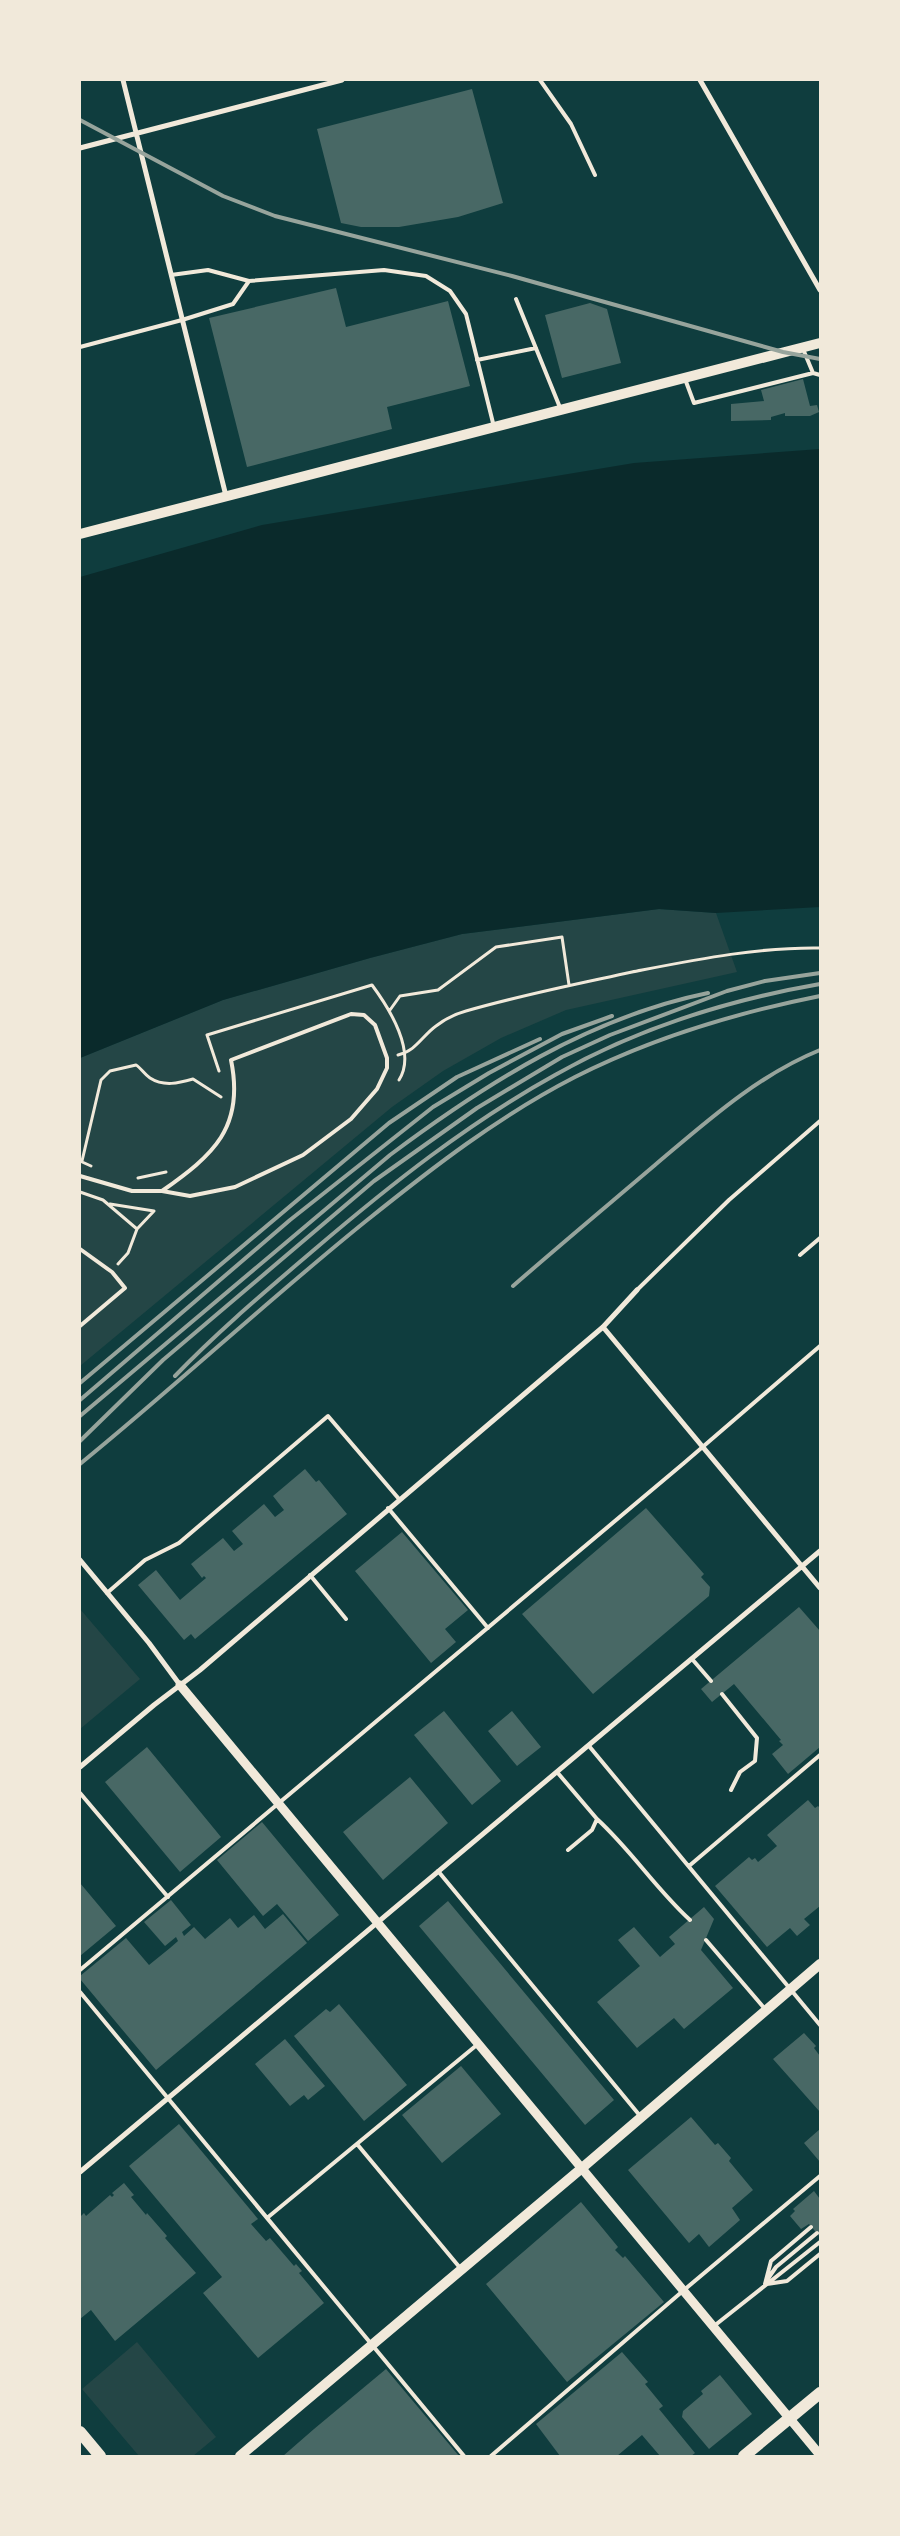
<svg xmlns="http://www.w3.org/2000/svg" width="900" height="2536" font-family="Commissioner,sans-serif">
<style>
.green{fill:#244646}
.water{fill:#0a2a2b}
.building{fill:#486865}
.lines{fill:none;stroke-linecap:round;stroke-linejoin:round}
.path{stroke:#f1e9da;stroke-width:3}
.service{stroke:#f1e9da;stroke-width:4}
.minor{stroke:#f1e9da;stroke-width:5}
.tertiary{stroke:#f1e9da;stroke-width:9}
.secondary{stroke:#f1e9da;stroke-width:10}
.primary{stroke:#f1e9da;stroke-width:12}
.rail{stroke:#97a49c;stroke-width:4}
</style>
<rect width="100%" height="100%" fill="#0f3d3e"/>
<path class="green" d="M659 909 716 913 737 972 566 1010 501 1038 443 1071 392 1107 80 1366V1058L223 1000 370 958 462 934Z
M80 1609 140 1679 80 1729Z
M137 2342 216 2437 193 2456H139L82 2389Z"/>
<path class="water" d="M820 449V907L716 913 659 909 462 934 370 958 223 1000 80 1058V577L262 525 634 463Z"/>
<path class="building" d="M472 89 503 203 458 217 399 227H361L341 223 317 129Z
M336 288 346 327 448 301 470 386 387 407 392 429 247 467 209 318Z
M590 303 607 309 621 363 562 378 545 315Z
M803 379 810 406 817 405 819 412 810 416H785V413L771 417V420L731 421V404L764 401 761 390Z
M305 1469 316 1482 319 1480 347 1514 195 1639 191 1634 184 1640 138 1585 156 1570 180 1600 206 1578 204 1576 202 1578 191 1564 223 1538 234 1551 243 1544 232 1531 264 1504 275 1517 284 1510 273 1496Z
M646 1508 704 1574 701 1577 710 1587 709 1596 593 1694 522 1614Z
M402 1532 468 1610 445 1629 456 1642 431 1663 355 1571Z
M799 1607 820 1631V1747L788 1774 772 1754 783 1745 779 1741 781 1740 734 1684 712 1702 701 1689Z
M444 1711 501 1781 472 1805 414 1735Z
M512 1711 541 1747 517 1766 488 1731Z
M147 1747 221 1837 180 1872 105 1782Z
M410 1777 448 1823 383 1880 343 1832Z
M808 1800 815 1808 818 1806 820 1808V1906L804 1919 810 1925 797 1936 790 1928 767 1947 715 1886 749 1857 752 1860 755 1858 758 1862 777 1846 767 1835Z
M262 1822 339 1915 308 1941 277 1904 263 1916 217 1860Z
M80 1883 116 1926 80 1956Z
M171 1900 191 1925 182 1932 184 1936 194 1927 205 1939 230 1918 238 1928 254 1915 265 1929 283 1914 307 1943 156 2070 80 1979V1976L126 1938 149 1965 170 1948 178 1941 176 1937 165 1946 144 1922Z
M448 1901 614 2100 585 2125 419 1926Z
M704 1907 714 1919 701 1950 733 1988 684 2029 674 2018 637 2048 597 2002 640 1966 618 1940 634 1927 660 1957 675 1944 669 1937Z
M339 2004 407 2085 364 2121 294 2036 326 2009 330 2012Z
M804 2033 816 2046 814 2048 820 2056V2112L773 2059Z
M285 2039 325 2086 308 2100 304 2095 290 2106 255 2064Z
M461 2066 501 2114 442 2163 402 2115Z
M691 2117 715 2145 718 2143 731 2158 729 2161 753 2190 732 2208 740 2220 709 2247 699 2234 689 2243 628 2170Z
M179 2124 258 2219 251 2224 266 2241 270 2238 294 2266 296 2264 302 2271 299 2273 324 2303 258 2358 203 2293 222 2277 129 2166Z
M820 2129V2162L804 2143Z
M124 2183 134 2195 131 2197 146 2215 147 2213 167 2236 165 2238 196 2273 115 2341 91 2310 80 2319V2217L84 2213 86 2216 110 2195 112 2197 114 2195 112 2193Z
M814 2191 820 2199V2237L809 2224 801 2229 790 2216 795 2211 793 2209Z
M581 2202 618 2247 615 2250 623 2258 625 2256 664 2302 567 2382 486 2284Z
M622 2352 648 2382 645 2384 663 2406 659 2409 695 2453 691 2456H660L642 2435 617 2456H560L536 2424Z
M386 2369 459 2456H283L314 2429Z
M720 2375 752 2414 709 2449 682 2417 683 2411 703 2394 701 2391Z"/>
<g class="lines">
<path class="path" d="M390 1010 400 996 438 990 496 947 562 937 569 985
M398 1055C416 1051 422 1036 436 1026 445 1019 455 1014 466 1011 521 995 577 984 632 972 694 960 757 947 820 948
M219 1071 207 1035 372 985C389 1008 417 1052 399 1080
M80 1161 91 1166
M82 1161 101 1080 110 1071 136 1065C141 1068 144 1074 150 1078 164 1087 179 1083 193 1079L221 1097
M138 1178 166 1172
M80 1192 103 1200 137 1229 128 1253 118 1264
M110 1204 154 1211 137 1229"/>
<path class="service" d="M540 80 571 124 595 175
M171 275 208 270 249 281 384 270 426 276 450 291 466 314 494 427
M516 299 561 410
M80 347 182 320 233 304 249 281
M803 349 813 373
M477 360 536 348
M685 379 694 403 813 373 820 375
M80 1176 132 1191H162L190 1196 235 1187 303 1155 351 1119 377 1089 387 1068V1058L375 1025 364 1015 351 1014 231 1060C245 1128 213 1155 162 1191
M80 1249 112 1272 125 1288 80 1326
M800 1255 820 1238
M637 1290 729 1200 820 1121
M388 1508 488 1628
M310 1575 346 1619
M107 1593 145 1560 179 1543 328 1416 399 1499
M692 1659 711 1681
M722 1694 757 1738 755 1761 740 1772 731 1790
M589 1746 820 2025
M557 1772 597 1819 592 1830 568 1850
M80 1793 168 1897
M597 1819C631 1850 656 1889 690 1920
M689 1866 820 1755
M438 1871 641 2117
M706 1940 765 2009
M80 1970 684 1463 820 1346
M80 1992 464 2456
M357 2144 461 2269
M267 2218 478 2044
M767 2280 776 2267 817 2233
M765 2284 771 2261 811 2227
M767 2284 787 2281 820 2254
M714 2326 820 2242
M491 2456 684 2290 820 2176"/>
<path class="minor" d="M123 80 226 496
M700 80 820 290
M80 148 342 80
M603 1327 820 1588
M80 1560 149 1643 180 1685
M80 1767 154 1705 200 1670 603 1327 637 1290
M80 2172 820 1551"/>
<path class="tertiary" d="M180 1685 820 2455"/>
<path class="secondary" d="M80 534 820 343
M240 2456 582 2168 820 1964"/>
<path class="primary" d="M80 2432 100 2456
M744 2456 820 2393"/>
<path class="rail" d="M80 120 223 196 275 216 512 276 783 352 820 359
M513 1286C560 1245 608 1205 655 1165 706 1122 758 1075 820 1050
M175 1376C219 1330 267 1290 315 1249 390 1185 468 1123 555 1075 636 1029 728 1000 820 984
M80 1383 389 1123 457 1077 540 1039
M80 1400 290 1220 433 1107 489 1073 562 1034 612 1016
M80 1416 390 1155C485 1084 590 1017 708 993
M80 1441 163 1360 374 1181 477 1108 562 1057 610 1035 727 991 765 981 820 973
M80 1464C177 1385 268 1300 366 1221 432 1168 499 1116 575 1077 652 1038 735 1013 820 996"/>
</g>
<rect width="900" height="2536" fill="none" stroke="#f1e9da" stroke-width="162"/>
</svg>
